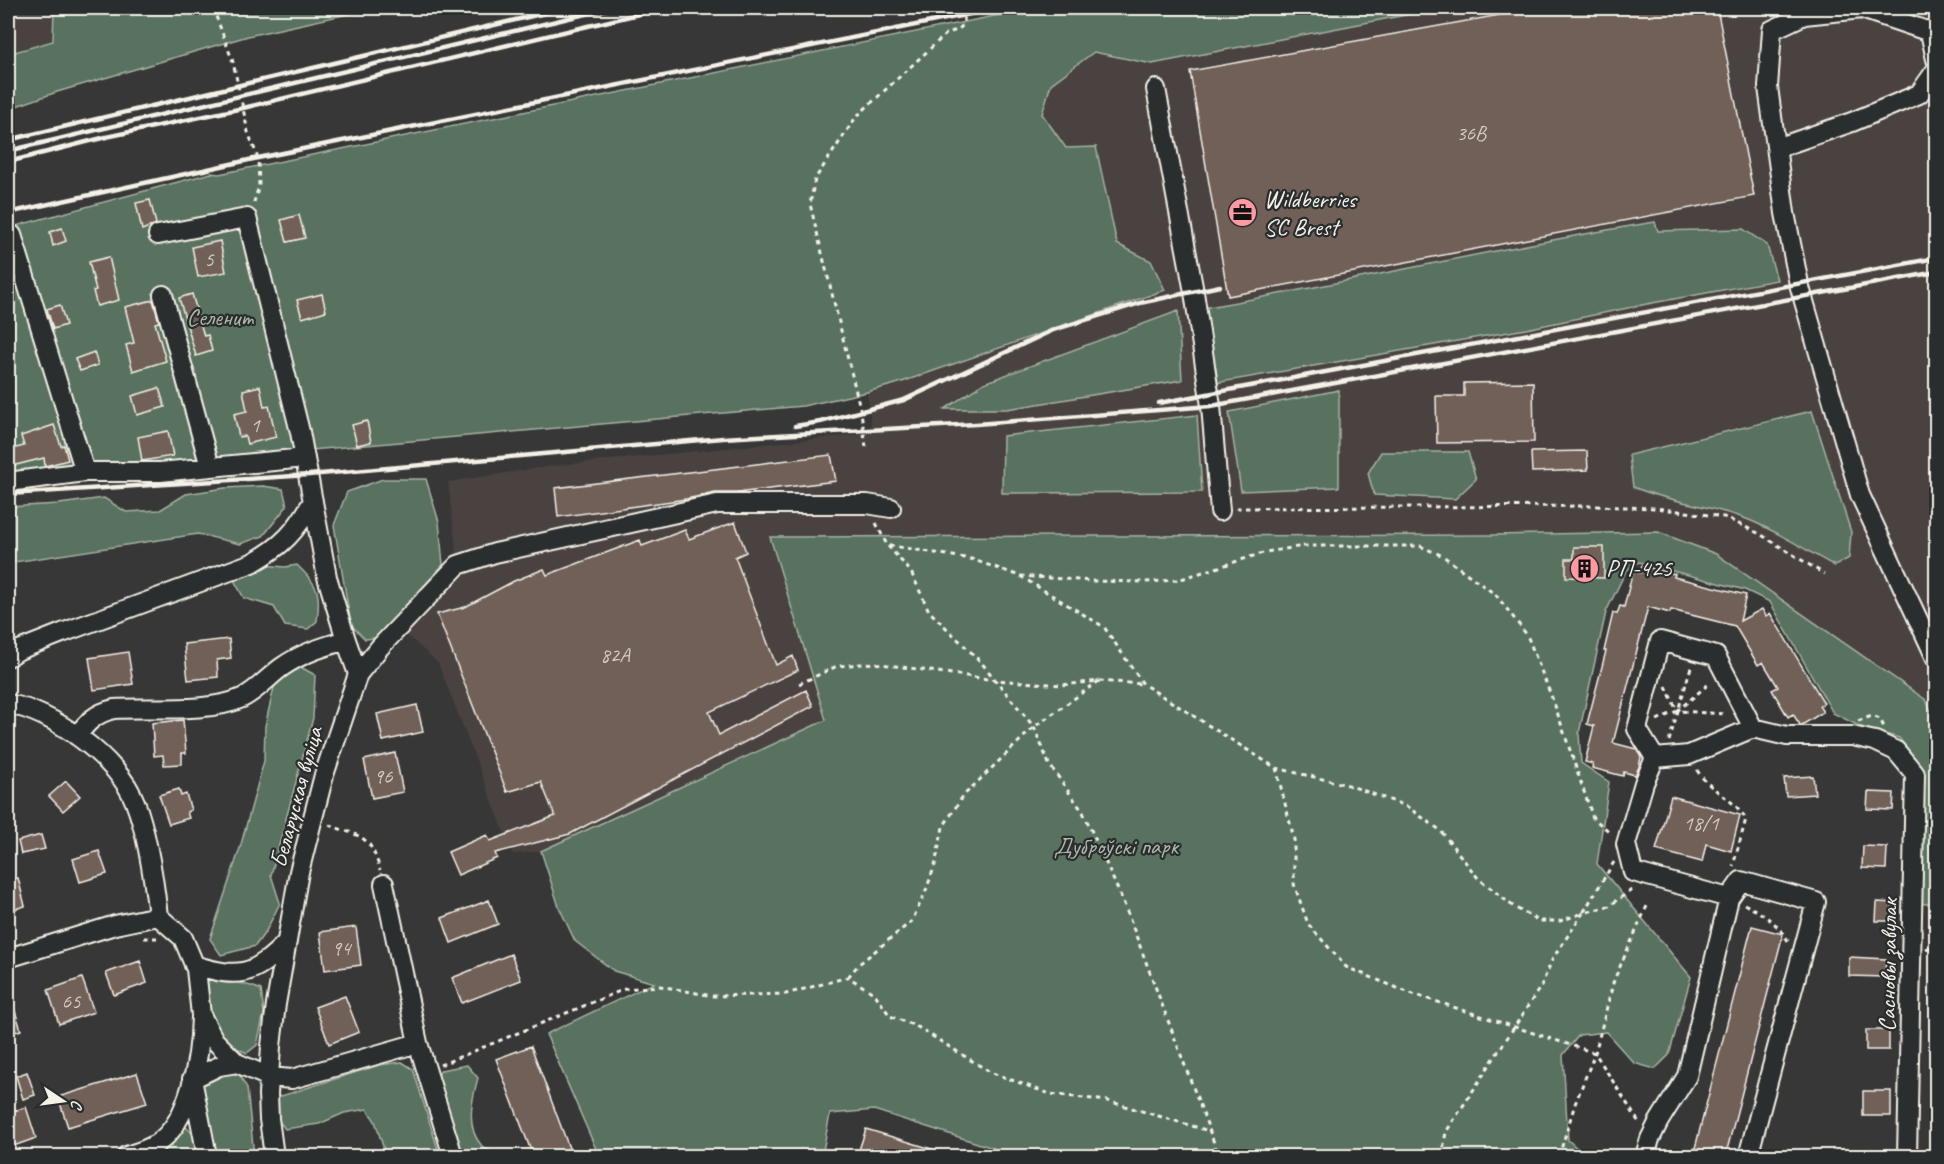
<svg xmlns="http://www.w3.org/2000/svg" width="1944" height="1164" font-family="Caveat,sans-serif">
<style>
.built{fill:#494341}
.green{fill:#59725f;stroke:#a6b2a4;stroke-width:1.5}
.building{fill:#716059;stroke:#f4f1e8;stroke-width:1.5}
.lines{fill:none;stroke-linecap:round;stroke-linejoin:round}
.minor-casing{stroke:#f4f1e8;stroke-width:22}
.path{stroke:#f4f1e8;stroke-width:3;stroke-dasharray:4.5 4.5;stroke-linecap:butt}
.minor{stroke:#2a2d2e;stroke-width:18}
.rail{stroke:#f4f1e8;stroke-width:4.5}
.labels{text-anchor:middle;stroke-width:4.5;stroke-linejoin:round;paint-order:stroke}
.number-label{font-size:21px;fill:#d3cdc4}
.poi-label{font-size:24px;fill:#f4f1e8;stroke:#2a2d2e;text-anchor:start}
.park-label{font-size:24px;fill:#aeb8aa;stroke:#2a2d2e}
.street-label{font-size:24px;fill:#f4f1e8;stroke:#2a2d2e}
</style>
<rect width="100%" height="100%" fill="#383737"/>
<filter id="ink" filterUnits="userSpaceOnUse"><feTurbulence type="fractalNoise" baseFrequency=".0167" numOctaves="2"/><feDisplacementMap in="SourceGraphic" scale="12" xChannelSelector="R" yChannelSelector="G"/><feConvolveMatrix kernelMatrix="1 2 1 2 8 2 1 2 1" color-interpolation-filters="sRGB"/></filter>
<g filter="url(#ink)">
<path class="built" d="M8 8H54L53 41 8 54Z
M1442 8H1936V723L1925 700 1716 554 1658 532 1493 535 770 537 826 720 541 851 513 854 438 663 398 627 458 565 448 482 551 466 872 433 867 392 899 383 1151 261 1117 245 1096 147 1066 148 1042 113 1051 84 1094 52 1152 64Z"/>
<path class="green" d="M54 8H375L248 36 57 92 8 109V54L53 41Z
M1034 8H1442L1152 64 1094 52 1051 84 1042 114 1066 148 1096 147 1117 244 1151 261 1165 290 899 383 867 392 803 406 8 477V228L211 173 219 174Z
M1655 222 1658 231 1743 229 1767 245 1777 280 1647 304 1526 329 1216 383 1203 308C1354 282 1504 246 1655 222Z
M1178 311 1182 380 1007 409H945L984 383Z
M1339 390V487L1241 491 1229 412Z
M1812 411 1851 532 1849 558 1835 566C1807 551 1779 532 1749 520 1712 505 1671 503 1633 487L1629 455Z
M1197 415 1202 492 1002 493 1003 436Z
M1381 452H1468L1476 479 1455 499 1374 495 1368 473Z
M383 479H426L439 522 443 565 377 638 365 639 351 625 334 525 347 492Z
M263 486 283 489 287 506 263 536 240 544 198 534 8 563V507L59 504 104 498 126 512 160 510 186 494 225 488Z
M1658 532 1716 554 1926 700 1936 723V903L1922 904 1924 807 1918 762 1899 738 1861 727 1833 713 1770 602 1745 590 1639 562 1626 571 1606 612 1579 733 1581 763 1609 782 1597 864 1691 977 1669 1055 1655 1069 1634 1063 1606 1032 1579 1035 1563 1055 1568 1140 1586 1156H1018L874 1110 830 1114 822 1156H599L546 1034 654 983 614 971 575 941 559 907 541 851 826 720 770 537 1493 535Z
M264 565 285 567 297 565C318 585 321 592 317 621L308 629 285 626 274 607 244 598 235 582 241 570Z
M297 665 315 675 313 718 271 875 280 903 266 931 255 946 221 955 210 939 240 848 264 761 265 726 275 683Z
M211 974C227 982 245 982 261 990L264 1013 257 1045 247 1053C242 1050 235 1048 230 1045 215 1036 206 996 204 980Z
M402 1062 413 1069 440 1156H386L375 1121 367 1109 344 1113 319 1124 285 1129 276 1117 278 1097 379 1065Z
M467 1065 478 1078C472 1099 465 1128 482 1146 487 1151 497 1152 502 1156H458L436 1079 441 1070Z
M224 1069 239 1074 247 1088 254 1156H212L201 1087 209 1073Z
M185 1126 194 1135 197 1156H156L161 1155 173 1133Z"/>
<path class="building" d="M1539 8H1717L1754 196 1228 296 1190 71Z
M150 200 156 224 142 230 136 203Z
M299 215 305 238 287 242 281 220Z
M62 228 66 241 53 246 50 232Z
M220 241 226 272 198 277 192 247Z
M109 257 119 300 97 306 93 291 96 290 89 262Z
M192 294 204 336 208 335 212 351 196 356 179 298Z
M322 294 326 311 302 318 297 300Z
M153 300 159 322 155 323 166 361 133 371 126 345 134 343 125 307Z
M60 305 66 325 53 329 47 309Z
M94 352 98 365 80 371 75 359Z
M1533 382 1534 442 1437 443 1436 396H1464V383Z
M260 386 264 407 269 406 276 437 247 444 245 436 239 437 234 414 247 411 243 390Z
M159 388 165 407 137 415 132 396Z
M367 421 371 442 357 445 352 425Z
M54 425 61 446 64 445 68 460 45 466 44 458 8 467V450L24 446 21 436Z
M168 431 173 456 142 461 138 437Z
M1587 451 1588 470 1532 472 1531 452Z
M831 455 836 481 736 493H715L686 499 558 517 555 488Z
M735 522 746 552 735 557 776 665 793 656 798 670 709 712 719 735 806 690 813 706 570 834 495 853 497 858 458 875 448 852 487 835 490 841 555 816 541 782 507 792 437 614 465 607 514 581 544 569 547 575 640 540 642 546 685 530 689 539Z
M1574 547H1604V578L1566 577V559H1574Z
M1642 566 1675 574 1674 577 1746 595 1740 621 1762 609 1766 616 1770 613 1824 703 1819 706 1823 712 1802 725H1800L1793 714 1788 717 1772 690 1778 687 1763 662 1758 665 1735 626 1671 610 1670 613 1648 607 1613 743 1636 749 1641 757 1639 767 1635 775 1624 772 1623 776 1592 768 1593 764 1585 762 1594 726 1587 724 1606 651H1604L1613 613 1617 614 1620 606 1624 607 1633 571 1640 573Z
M229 639 231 658 217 660 218 677 188 680 184 644Z
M128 652 133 684 94 690 89 658Z
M417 705 423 732 383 741 377 714Z
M183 720 186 753H182V764L164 765 163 755 154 756 152 723Z
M395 753 403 792 372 798 364 760Z
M1813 776 1815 794 1786 796 1784 778Z
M66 781 80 796 63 811 49 796Z
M179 789 181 796 186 794 191 810 187 812 189 818 169 824 159 795Z
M1868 792 1894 793 1893 810 1867 809Z
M1671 796 1740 815 1731 851 1706 844 1702 862 1656 850Z
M41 835 45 849 21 854 18 841Z
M1863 846 1887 847 1886 869 1862 868Z
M99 851 107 874 80 882 73 859Z
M18 878 25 906 8 911V880Z
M489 900 498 924 451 943 442 918Z
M1877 902 1893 903 1892 921H1876Z
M1752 926 1783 934 1727 1150 1726 1156H1693Z
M356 927 361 965 325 970 320 932Z
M511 954 521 980 462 1003 452 978Z
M1849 957 1886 959 1885 977 1849 976Z
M140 961 147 983 114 995 106 973Z
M82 978 94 1012 59 1024 48 990Z
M8 995H10L21 1030 8 1034Z
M345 996 359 1032 329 1044 315 1007Z
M1866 1030H1889V1050H1866Z
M531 1046 572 1156H533L496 1059Z
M27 1072 35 1095 23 1099 16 1076Z
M137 1073 147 1103 68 1127 58 1097Z
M1863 1091H1891V1116H1863Z
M26 1107 36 1138 8 1148V1113Z
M866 1129 945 1153 944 1156H857Z"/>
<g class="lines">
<defs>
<path id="minor" d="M1936 59 1930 32 1862 9 1804 15 1772 30 1768 87 1785 213 1799 284 1860 495 1936 658
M1156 89 1194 292 1211 406 1220 511
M1777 148 1852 122 1919 94 1936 70
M12 235 85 472
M158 235 247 218 300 432 327 577 346 640 358 674 324 775 299 872 276 1004 271 1046 268 1094 269 1119 274 1156
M163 295 210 467
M8 482 85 472H160L305 458
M8 657 19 650 62 633 252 563C283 546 296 531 313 501
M358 674 380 647 458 565 495 553 717 504H867L891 508
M8 704C52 711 119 759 135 802 148 835 154 881 158 916
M77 736C87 722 96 713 114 709 150 707 210 713 242 698 258 690 268 677 282 667 302 653 323 647 346 640
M1655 758 1637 729 1660 641 1716 656 1753 728
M384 884 418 1043 453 1156
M1729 898 1633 872 1626 844 1644 783 1655 758 1689 755 1753 728 1787 736H1852L1875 741 1896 751 1915 774 1907 1156
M158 916 183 938 196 969 201 1015 214 1040 237 1063 269 1077 292 1079 418 1043
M8 958 115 925 158 916
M194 965C240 979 253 976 287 942
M192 1079 219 1066 237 1063
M193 1084 207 1156
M126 1156C136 1153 147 1150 156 1144 191 1122 200 1055 201 1017
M1645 1156 1650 1139 1659 1121 1687 1076 1729 898 1741 881 1816 902 1750 1149"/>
</defs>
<use href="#minor" class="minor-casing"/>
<path class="path" d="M213 8 233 62 248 132 258 158 259 186 253 205
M866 447 861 412 810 204 815 179 856 117 946 34 959 29 964 24 963 8
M1236 508 1594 506 1655 508 1724 517 1760 534 1824 574
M876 523 887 545 971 559 1020 576 1104 627 1143 684 1276 768 1294 839V884L1308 924 1346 967 1407 992 1595 1053 1640 1124
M888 546 911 572 929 611 980 661 1034 727 1049 764 1083 812 1123 901 1219 1156
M1020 576 1092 581 1145 582 1178 580 1266 552 1304 546H1420L1443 556 1496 595 1527 635 1554 703 1593 818 1611 833
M799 684 837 666 874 663 995 680 1062 685 1099 681 1143 684
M1666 686 1677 711 1711 682
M1657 720 1677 711 1727 714
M1858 721 1872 716 1880 719 1884 727
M1669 741 1691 667
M1276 768 1348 785 1406 806 1440 830 1478 878 1514 907 1539 921H1560L1583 913 1614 862
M1697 770C1709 791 1734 798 1746 819L1733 866
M329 825C361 837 370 834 380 870
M1744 904C1763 914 1777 922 1788 941
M144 938H157
M1926 949 1936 945
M848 977 859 964 912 921 925 893 935 865 943 827 963 796 1034 727 1099 681
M440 1065 625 989 660 986 712 996 786 994 848 977 875 994 890 1016 916 1026 990 1072 1050 1094 1108 1101 1209 1131
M1442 1156 1446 1132 1541 986 1553 958 1583 913 1609 906 1633 889
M1559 1156 1575 1104 1595 1053 1614 980 1647 906"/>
<use href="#minor" class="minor"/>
<path class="rail" d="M8 140 566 8
M8 151 611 8
M8 162 106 137 243 108 664 8
M8 213 258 158 1000 8
M1159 403 1936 258
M795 426 820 422 904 400 1053 330 1140 303 1220 286
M8 494 309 475 723 438 976 424 1211 406 1936 272"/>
</g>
</g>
<defs>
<symbol id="office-disc" viewBox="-11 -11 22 22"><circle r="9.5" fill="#ff9aa2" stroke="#2a2d2e"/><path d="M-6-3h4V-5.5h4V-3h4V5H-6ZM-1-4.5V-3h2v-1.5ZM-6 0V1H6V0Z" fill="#111"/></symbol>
<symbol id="building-disc" viewBox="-11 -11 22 22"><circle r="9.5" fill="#ff9aa2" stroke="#2a2d2e"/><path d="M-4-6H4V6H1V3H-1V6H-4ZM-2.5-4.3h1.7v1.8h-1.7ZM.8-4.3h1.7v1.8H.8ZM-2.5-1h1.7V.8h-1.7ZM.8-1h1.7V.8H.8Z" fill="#111"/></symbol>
</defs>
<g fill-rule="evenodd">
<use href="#office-disc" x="1226" y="196" width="33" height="33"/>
<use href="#building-disc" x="1568" y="552" width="33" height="33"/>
</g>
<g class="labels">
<g class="number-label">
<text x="1471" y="140">36В</text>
<text x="209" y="266">5</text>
<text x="255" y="432">1</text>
<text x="615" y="662">82А</text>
<text x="383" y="783">96</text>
<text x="1701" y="830">18/1</text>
<text x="341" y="955">94</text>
<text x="71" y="1008">65</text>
</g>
<g class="poi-label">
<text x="1264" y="207">Wildberries<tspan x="1264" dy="28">SC Brest</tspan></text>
<text x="1606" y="576">РП-425</text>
</g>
<g class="park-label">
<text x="220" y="325">Селенит</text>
<text x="1116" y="854">Дуброўскі парк</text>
</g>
<g class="street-label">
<text transform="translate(296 797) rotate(-75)" y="8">Беларуская вуліца</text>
<text transform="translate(1888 965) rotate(-89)" y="8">Сасновы завулак</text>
</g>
</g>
<rect width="1944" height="1164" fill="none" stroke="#2a2d2e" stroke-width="30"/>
<rect x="15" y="15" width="1914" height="1134" fill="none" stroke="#f4f1e8" stroke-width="2" filter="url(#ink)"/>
<g transform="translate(63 1101) rotate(103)" stroke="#2a2d2e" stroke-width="4.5" paint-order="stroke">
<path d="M0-4.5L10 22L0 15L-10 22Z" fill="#f4f1e8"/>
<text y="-9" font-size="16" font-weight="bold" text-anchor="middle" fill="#f4f1e8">С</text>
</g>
</svg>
